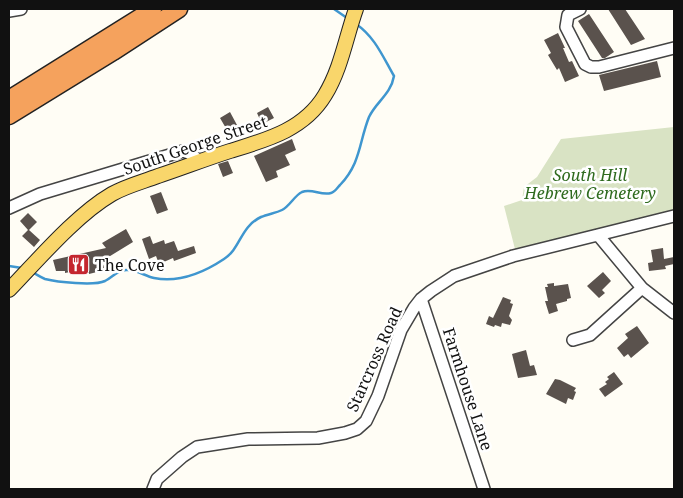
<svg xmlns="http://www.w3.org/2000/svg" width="683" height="498" font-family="'Noto Serif',serif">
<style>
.cemetery{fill:#d9e3c4}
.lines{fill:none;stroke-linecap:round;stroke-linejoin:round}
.stream{stroke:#3f96cf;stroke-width:2.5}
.building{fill:#5a524d}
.minor-casing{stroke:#444;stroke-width:14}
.major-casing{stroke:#222;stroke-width:16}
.highway-casing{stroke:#222;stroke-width:19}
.minor{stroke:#fff;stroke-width:11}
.major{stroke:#f9d66b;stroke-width:14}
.highway{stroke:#f5a25d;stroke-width:16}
.labels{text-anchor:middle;stroke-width:5;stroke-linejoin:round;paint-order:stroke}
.street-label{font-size:16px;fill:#111;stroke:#fff}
.park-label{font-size:16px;font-style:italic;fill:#2f6b1f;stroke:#fff}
.poi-label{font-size:16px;fill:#111;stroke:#fff;text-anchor:start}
</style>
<rect width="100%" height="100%" fill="#fffdf5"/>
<path class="cemetery" d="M674 127V212L516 253 504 206 522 200 524 187 537 177 561 139Z"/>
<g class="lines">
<path class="stream" d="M334 9 347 18
M9 266 22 268
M32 272C36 274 40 277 45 279 57 282 94 286 105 281 113 277 118 269 128 270 137 270 145 276 154 278 179 283 203 273 224 259 241 248 240 227 261 217 268 214 276 213 282 210 290 206 294 196 302 192 312 188 321 196 331 193 335 192 337 188 340 185 361 163 359 142 369 117 376 102 391 94 394 76 383 57 375 37 356 24"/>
</g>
<path class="building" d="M608 9H625L645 39 631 45Z
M589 14 614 52 605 58H602L578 21Z
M558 33 565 48H563L569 62 572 61 579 76 565 82 559 68 557 70 548 55 551 53 544 40Z
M657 61 661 77 604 91 599 75Z
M268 107 274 118 262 124 257 113Z
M230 112 237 125 227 130 220 118Z
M292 139 296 150 285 155 290 165 276 171 278 177 266 182 254 156Z
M228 161 233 173 223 177 218 164Z
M161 192 168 210 157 214 150 196Z
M28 213 37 222 29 230 40 240 34 247 22 236 28 230 20 221Z
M126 229 133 242 102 261 105 270 89 274V273L76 274 75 271 65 273V271H56L53 260 106 248 102 243Z
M150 236 153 244 164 240 165 244 174 241 178 251 194 246 196 253 174 261 173 258 159 264 156 256 149 259 142 239Z
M663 248 664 259 674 257V264L665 266 666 269 649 271 648 263 653 262 651 250Z
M603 272 611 281 602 290 605 293 599 298 587 286Z
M554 283V286L568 284 571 298 567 299V301L556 304 558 311 549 314 545 301H548L545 287H548L547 284Z
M503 297 511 300 510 303 513 304 509 316 512 320 510 325 502 323 501 327 495 325 494 327 486 324 489 316 493 318Z
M637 326 649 343 631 358 628 354 624 357 617 348 628 338 625 334Z
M526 350 530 366 534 365 537 375 518 378 512 354Z
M614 372 623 384 605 397 599 389 607 384 605 382 609 379 607 377Z
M555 379 560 380 576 388 574 391 576 392 573 400 568 398 566 404 546 394Z"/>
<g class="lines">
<defs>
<path id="minor" d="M580 9 568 15 566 27 585 64 591 67H599L674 48
M9 11 21 9
M9 208 40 194 183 151 189 153 200 161
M598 235 642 288 674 313
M421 299 484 489
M573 340 590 335 642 288
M153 489 157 479 182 457 197 447 248 439 318 438 345 433 357 429 366 421 378 396 401 330 414 308 421 299 431 291 454 276 513 256 674 216"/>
<path id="major" d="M9 290C38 260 76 215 112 194 126 186 142 182 158 176 182 168 205 159 230 151 266 140 304 130 325 95 341 69 346 37 356 9"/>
<path id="highway" d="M9 99 153 9
M9 116 113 52 179 9"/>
</defs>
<use href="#minor" class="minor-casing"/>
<use href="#major" class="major-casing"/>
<use href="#highway" class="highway-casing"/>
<use href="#minor" class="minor"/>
<use href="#major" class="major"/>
<use href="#highway" class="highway"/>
</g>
<defs>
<symbol id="restaurant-square" viewBox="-11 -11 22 22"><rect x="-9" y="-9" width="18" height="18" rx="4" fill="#c4262e" stroke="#fff"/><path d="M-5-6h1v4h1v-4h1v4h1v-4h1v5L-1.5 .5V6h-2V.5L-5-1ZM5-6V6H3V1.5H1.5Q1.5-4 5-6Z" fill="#fff"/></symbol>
</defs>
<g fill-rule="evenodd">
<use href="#restaurant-square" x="66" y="252" width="25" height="25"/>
</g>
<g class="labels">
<g class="street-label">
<text transform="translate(195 145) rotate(-19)" y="6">South George Street</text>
<text transform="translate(374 359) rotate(-66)" y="6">Starcross Road</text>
<text transform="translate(468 389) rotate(72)" y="6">Farmhouse Lane</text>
</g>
<g class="park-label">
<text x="590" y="181">South Hill<tspan x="590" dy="18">Hebrew Cemetery</tspan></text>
</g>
<g class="poi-label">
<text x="95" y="271">The Cove</text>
</g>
</g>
<rect width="683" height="498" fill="none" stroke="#111111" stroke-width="20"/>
</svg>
